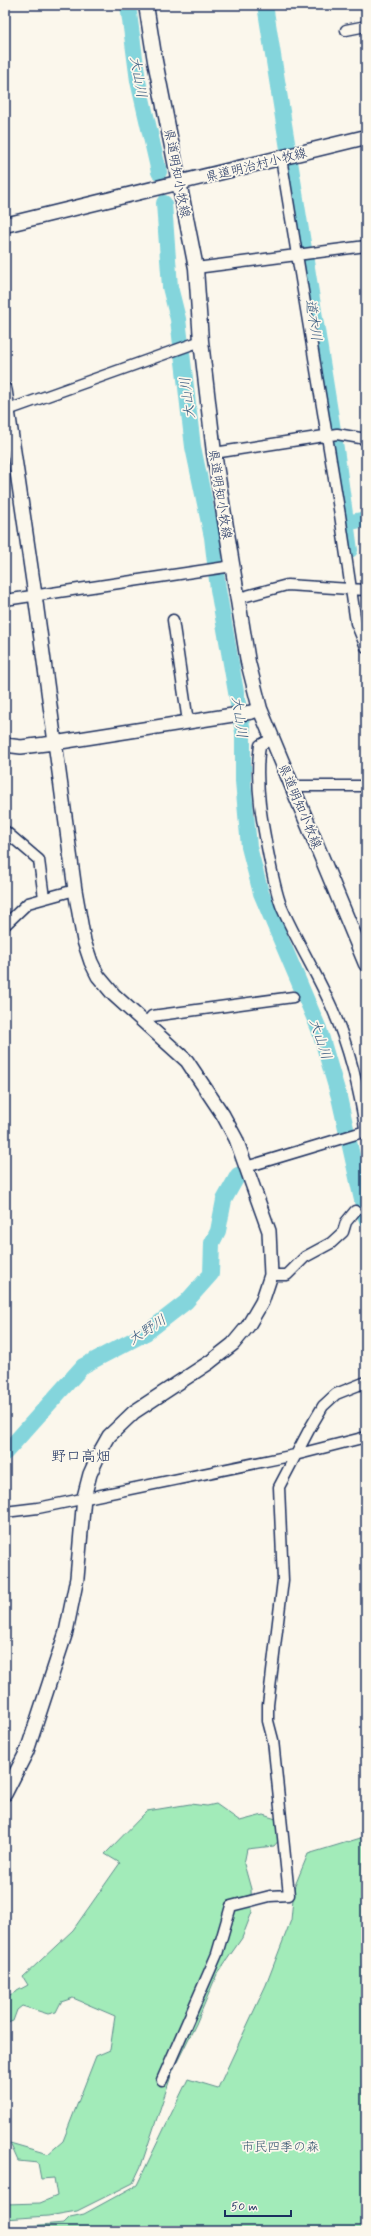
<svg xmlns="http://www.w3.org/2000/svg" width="371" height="2236" font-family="Mynerve,'Klee One',sans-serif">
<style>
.green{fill:#a2ebb9;stroke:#5e8d8c}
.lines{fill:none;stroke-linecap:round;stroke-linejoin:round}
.river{stroke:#84d5dc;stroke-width:16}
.minor-casing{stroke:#1b2f5e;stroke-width:13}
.tertiary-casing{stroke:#1b2f5e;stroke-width:16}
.secondary-casing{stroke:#1b2f5e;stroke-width:17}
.minor{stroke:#fbf7ec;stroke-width:10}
.tertiary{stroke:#fbf7ec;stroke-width:13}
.secondary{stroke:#fbf7ec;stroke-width:14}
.labels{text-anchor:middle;stroke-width:3.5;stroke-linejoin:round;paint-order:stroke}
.street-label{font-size:13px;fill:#1b2f5e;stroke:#fbf7ec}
.park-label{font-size:13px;fill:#365570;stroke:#fbf7ec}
.water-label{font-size:14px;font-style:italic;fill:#35587e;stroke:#fbf7ec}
.quarter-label{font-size:15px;fill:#1b2f5e;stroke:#fbf7ec}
</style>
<rect width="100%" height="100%" fill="#fbf7ec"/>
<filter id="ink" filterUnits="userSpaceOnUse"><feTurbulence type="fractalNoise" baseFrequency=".025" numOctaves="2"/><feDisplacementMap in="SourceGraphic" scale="8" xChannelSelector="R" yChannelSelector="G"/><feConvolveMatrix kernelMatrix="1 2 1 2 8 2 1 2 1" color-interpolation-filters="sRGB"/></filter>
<g filter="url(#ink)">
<path class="green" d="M190 1804 207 1806 216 1804 240 1821 263 1815 276 1819 280 1839 274 1846 247 1849 244 1864 251 1889 252 1912 242 1938 217 1974 196 2024 173 2070 141 2166 133 2183 77 2211 48 2216 5 2219V2204L40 2203 57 2196 54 2178 41 2179 38 2163 18 2161 10 2143 48 2154 63 2141 96 2056 110 2050 115 2016 73 1998 61 2002 56 2012 48 2014 22 2006 17 2010 13 2021 5 2024 6 1997 28 1985 23 1977 73 1930 120 1863 105 1854 147 1811Z
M364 1837 366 1838V2231H5V2228L64 2223 70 2217 84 2214 137 2185 188 2079 218 2088 266 1985 291 1920 294 1888 308 1854Z"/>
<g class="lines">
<path class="river" d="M128 5 138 81 159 172
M265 5 336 449 350 550
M164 203 170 287 178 319 193 447 212 537 218 589 243 732V781L249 847 261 893 319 1029 339 1097 366 1218
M346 523 366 519
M5 1453 83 1366 146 1333 186 1302 211 1274 212 1243 218 1231 224 1200 238 1175"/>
<defs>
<path id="minor" d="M346 30 366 26
M281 158 340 515 356 623 366 647
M196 268 366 246
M5 411 201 341
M214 453 337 434 366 439
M239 598 287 585 366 590
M5 600 233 566
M173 620 188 722
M272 739 260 745C254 785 263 828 271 867 274 881 277 896 282 908 297 942 317 974 332 1008 349 1047 360 1092 366 1134
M293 786H366
M5 831 39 860 44 898
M5 925 28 903 75 890
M146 1023 152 1016 293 997
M246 1167 366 1131
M271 1275H287L305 1257 331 1243 343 1232 346 1222 355 1211
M5 1512 38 1508 295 1455 366 1437
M162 2080 217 1954 231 1906 270 1896 289 1895 273 1740 268 1721V1705L283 1580 279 1487 310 1428 323 1406 336 1394 366 1382"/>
<path id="tertiary" d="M5 390 35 595 75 890 84 941 91 962 98 976 114 995 187 1061 223 1115 236 1139 269 1231 271 1275 262 1302 248 1326 233 1344 210 1362 134 1412 109 1436 100 1452 90 1474 84 1497 77 1578 66 1632 27 1751 5 1794
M5 745 21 747 54 743 252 712 260 709"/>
<path id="secondary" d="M146 5 155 61 196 268 201 341 214 453 248 662 260 709 366 964
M5 225 366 137"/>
</defs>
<use href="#minor" class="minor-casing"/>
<use href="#tertiary" class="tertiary-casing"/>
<use href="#secondary" class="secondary-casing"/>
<use href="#minor" class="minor"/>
<use href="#tertiary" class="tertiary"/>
<use href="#secondary" class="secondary"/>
</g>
</g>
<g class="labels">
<g class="street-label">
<text transform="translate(256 164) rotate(-14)" y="5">県道明治村小牧線</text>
<text transform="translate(178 173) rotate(79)" y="5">県道明知小牧線</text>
<text transform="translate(221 494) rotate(81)" y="5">県道明知小牧線</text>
<text transform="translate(301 806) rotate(67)" y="5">県道明知小牧線</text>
</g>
<g class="park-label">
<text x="280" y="2151">市民四季の森</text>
</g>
<g class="water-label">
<text transform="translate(139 77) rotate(80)" y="5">大山川</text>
<text transform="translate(314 320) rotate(81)" y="5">道木川</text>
<text transform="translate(187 398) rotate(-97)" y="5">大山川</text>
<text transform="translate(240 717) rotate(82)" y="5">大山川</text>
<text transform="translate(321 1039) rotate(72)" y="5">大山川</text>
<text transform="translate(147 1329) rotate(-33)" y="5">大野川</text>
</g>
<g class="quarter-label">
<text x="81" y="1461">野口高畑</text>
</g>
</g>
<rect width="371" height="2236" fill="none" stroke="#fbf7ec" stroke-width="20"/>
<rect x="10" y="10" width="351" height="2216" fill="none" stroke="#1b2f5e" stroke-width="1.5" filter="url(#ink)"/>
<path d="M225 2210v6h66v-6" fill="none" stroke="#1b2f5e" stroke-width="2"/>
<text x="231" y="2210" font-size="12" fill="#1b2f5e" stroke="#fbf7ec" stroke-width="3" paint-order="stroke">50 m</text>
</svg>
